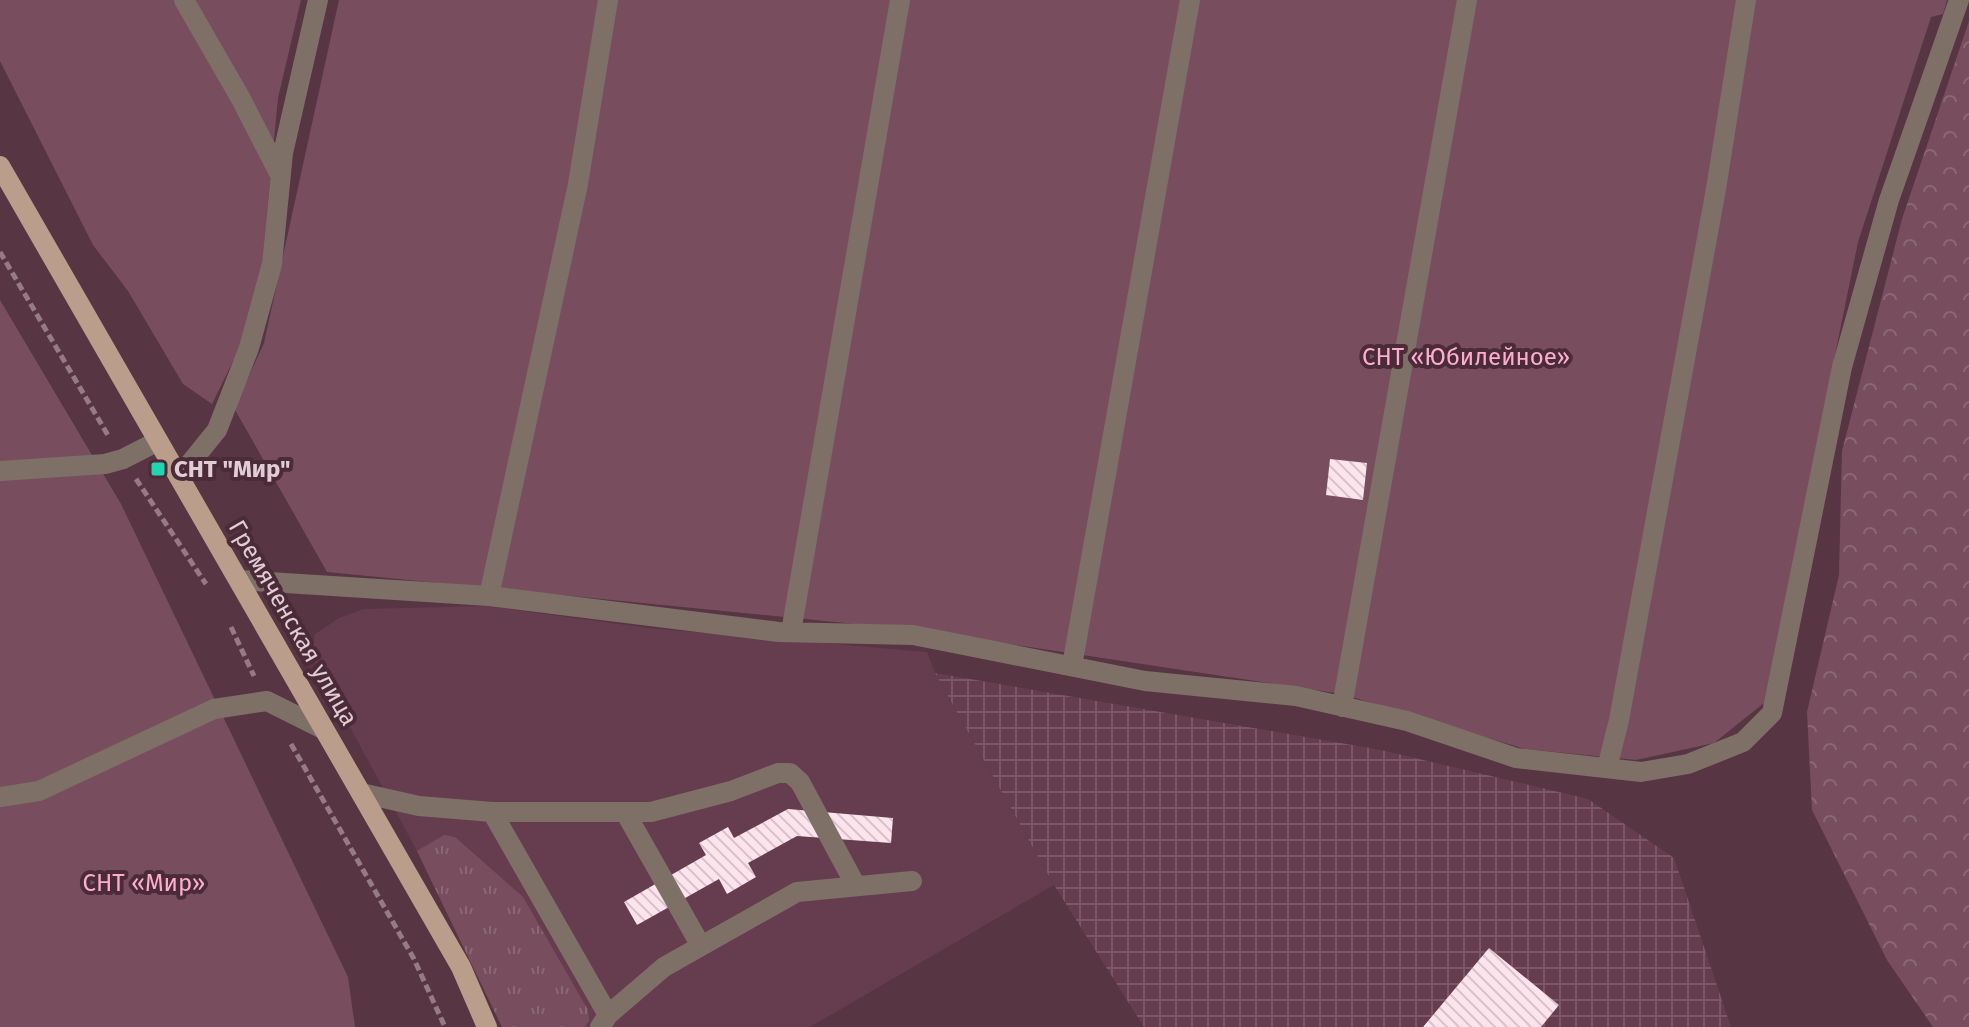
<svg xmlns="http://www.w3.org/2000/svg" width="1969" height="1027" font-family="'Fira Sans',sans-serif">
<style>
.built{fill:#663d4e}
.industrial{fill:url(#industrial-grid)}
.grass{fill:url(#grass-tufts)}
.forest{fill:url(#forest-crowns)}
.garden{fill:#784e5f}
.building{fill:url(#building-back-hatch)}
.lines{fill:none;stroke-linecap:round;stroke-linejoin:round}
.path{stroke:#967a85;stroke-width:5;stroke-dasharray:8 4;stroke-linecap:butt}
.minor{stroke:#7f7067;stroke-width:20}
.major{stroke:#bb9d8b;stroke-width:20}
.poi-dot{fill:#20d5b0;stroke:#4c2b39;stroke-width:3}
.labels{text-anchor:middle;stroke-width:8;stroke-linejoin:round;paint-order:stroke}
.park-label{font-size:24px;fill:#fbaecd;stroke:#4c2b39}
.poi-label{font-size:24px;font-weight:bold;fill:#e2cdd4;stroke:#4c2b39;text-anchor:start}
.street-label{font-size:24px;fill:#e2cdd4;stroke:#4c2b39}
</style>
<defs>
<pattern id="industrial-grid" width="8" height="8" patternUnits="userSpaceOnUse" patternTransform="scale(2)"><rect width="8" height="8" fill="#663d4e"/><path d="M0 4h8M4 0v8" fill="none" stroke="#7c5867"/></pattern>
<pattern id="grass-tufts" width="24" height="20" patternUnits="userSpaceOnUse" patternTransform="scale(2)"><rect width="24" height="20" fill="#784e5f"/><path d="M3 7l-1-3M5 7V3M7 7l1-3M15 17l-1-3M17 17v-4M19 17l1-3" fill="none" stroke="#8b6675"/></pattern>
<pattern id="forest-crowns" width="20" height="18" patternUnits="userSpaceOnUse" patternTransform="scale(2)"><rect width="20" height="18" fill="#784e5f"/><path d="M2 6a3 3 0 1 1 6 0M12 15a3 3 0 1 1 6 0" fill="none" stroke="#8b6675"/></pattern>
<pattern id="building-back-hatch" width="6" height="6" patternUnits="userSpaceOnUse" patternTransform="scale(2)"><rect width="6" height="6" fill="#fde3ec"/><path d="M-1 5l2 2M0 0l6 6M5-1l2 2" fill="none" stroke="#d8c2ca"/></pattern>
</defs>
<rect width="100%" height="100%" fill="#573543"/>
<path class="built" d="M485 606 649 628 927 652 935 673 1054 885 810 1027H502L417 851 311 655 315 634 339 618 363 609Z"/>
<path class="industrial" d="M935 673 1381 750 1588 799 1674 858 1731 1027H1144L1054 885Z"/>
<path class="grass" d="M444 835 455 837 523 897 588 1010 589 1021 584 1027H502L417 851Z"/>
<path class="forest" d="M1969 21V1027H1933L1887 960 1812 810 1807 712 1839 575 1842 451 1902 219Z"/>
<path class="garden" d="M0 0H301L278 98 262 266 240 347 212 404 183 384 128 291 93 245 0 61Z
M339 0H1947L1943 14 1931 17 1858 242 1764 703 1714 743 1636 760 1525 749 1342 694 916 630 327 572 234 408 264 343Z
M0 300 121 504 348 977 355 1027H0Z"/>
<path class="building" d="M1330 459 1367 463 1363 500 1326 495Z
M788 809 893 818 891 843 797 836 748 863 756 877 727 894 719 879 637 925 624 902 706 855 699 843 728 827 734 838Z
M1489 948 1559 1005 1541 1027H1423Z"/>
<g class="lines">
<path class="path" d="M0 252 109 437
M136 479 206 584
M231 627 254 676
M291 744 414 959 445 1027"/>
<path class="minor" d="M184 0 241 99 280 175
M0 471 105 464 123 459 158 441
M179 477 217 430 249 348 272 264 283 153 318 0
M239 580 489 596 779 632 913 635 1145 681 1296 696 1407 721 1516 758 1641 772 1688 764 1743 742 1772 713 1842 367 1889 200 1959 0
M489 596 578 184 608 0
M791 632 900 0
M1072 666 1190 0
M1342 707 1467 0
M1607 768 1619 720 1716 189 1746 0
M361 793 419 806 492 812 608 1015 600 1027
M0 797 39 791 214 709 267 701 323 729
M492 812H651L731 791 778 773H790L800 782 856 886
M625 812 701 946
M608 1015 664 967 797 892 912 881"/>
<path class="major" d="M0 166 461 967 487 1027"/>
</g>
<rect class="poi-dot" x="150" y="461" width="16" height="16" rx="4"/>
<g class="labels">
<g class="park-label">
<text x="1466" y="365">СНТ «Юбилейное»</text>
<text x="144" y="891">СНТ «Мир»</text>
</g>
<g class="poi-label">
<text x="174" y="477">СНТ "Мир"</text>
</g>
<g class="street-label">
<text transform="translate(293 623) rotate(60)" y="8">Гремяченская улица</text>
</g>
</g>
</svg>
